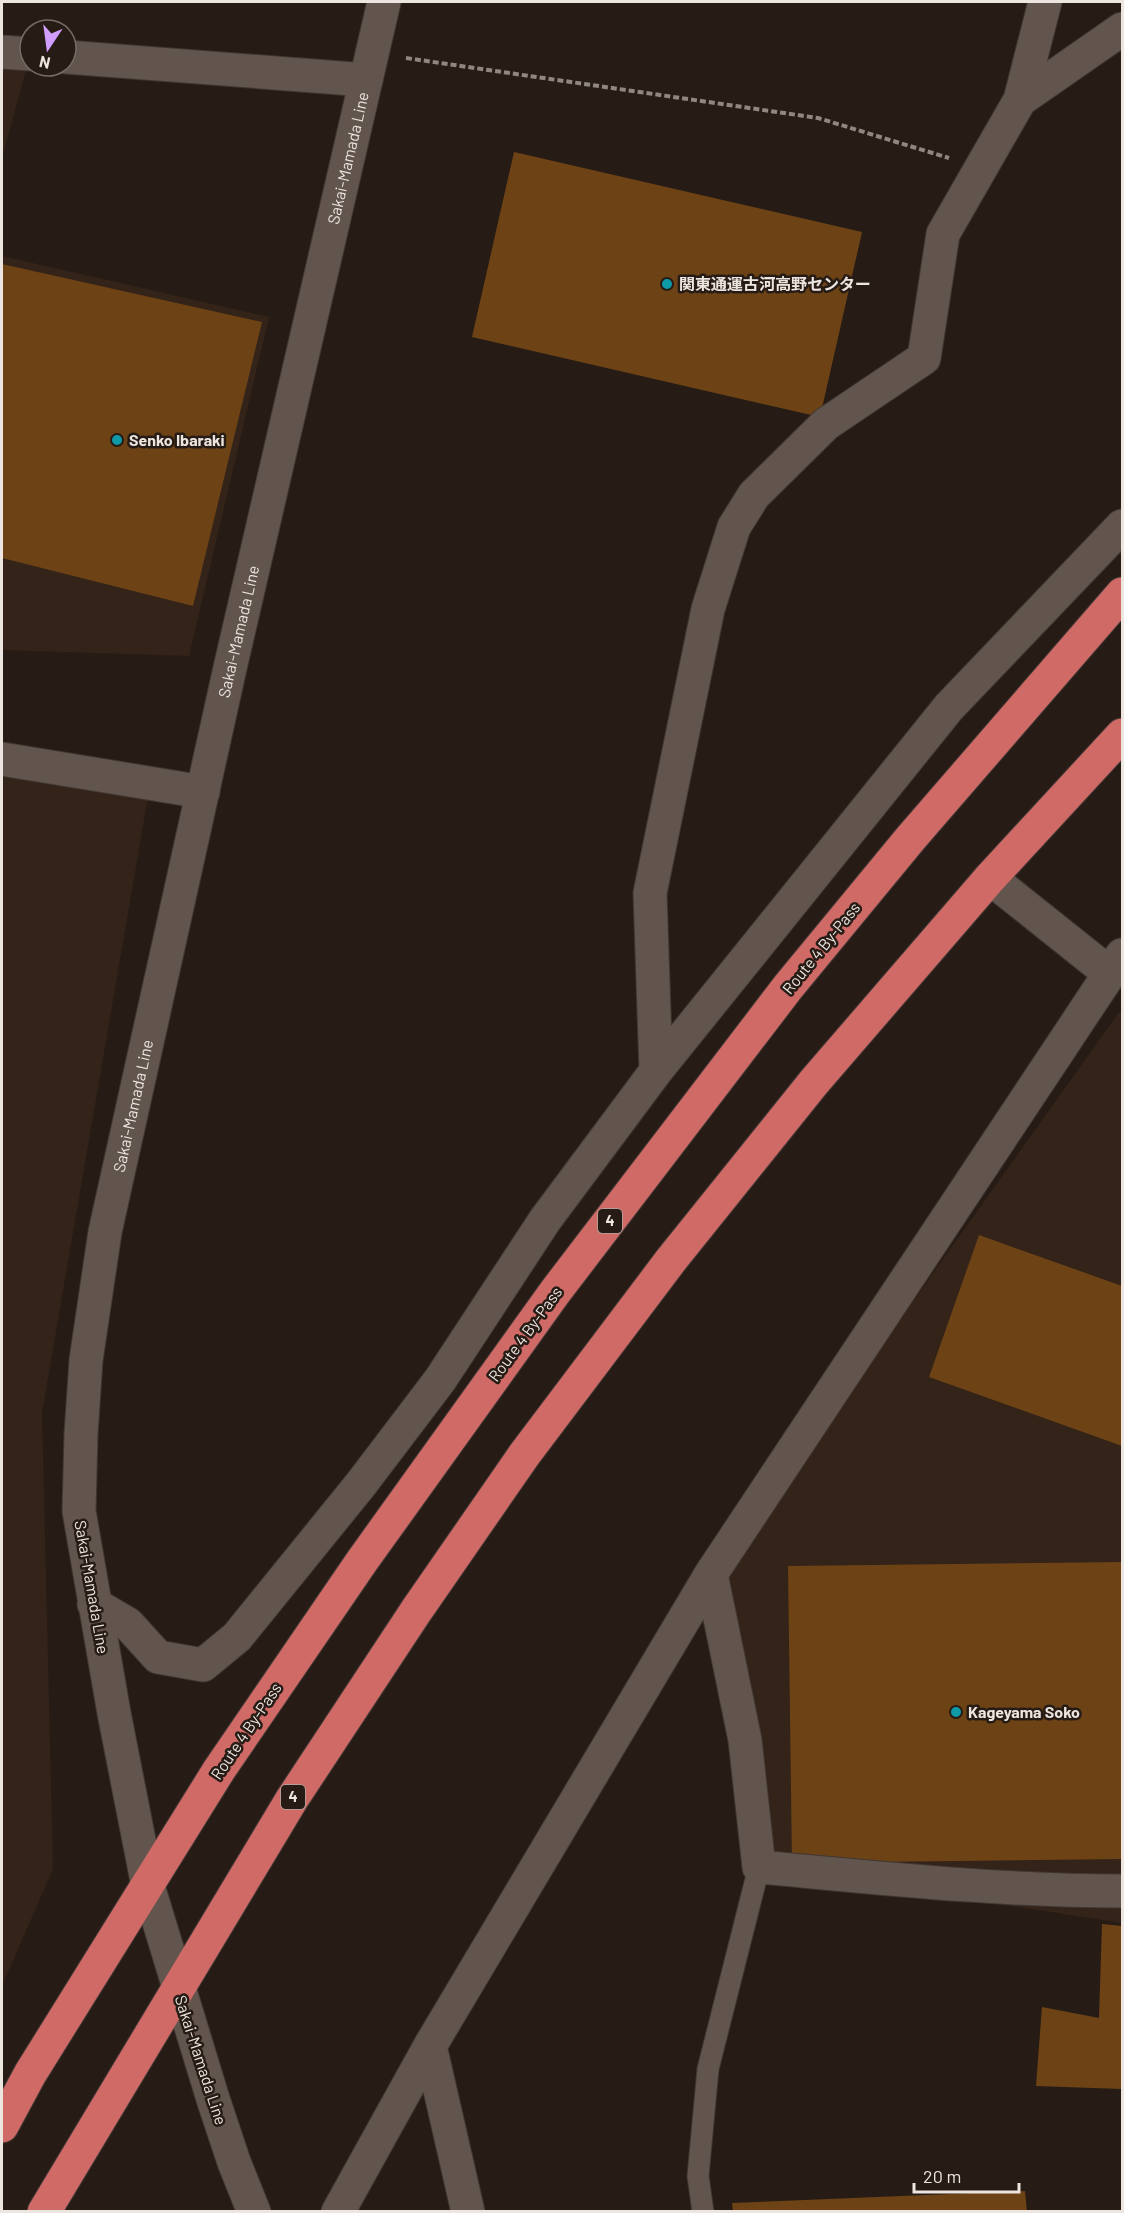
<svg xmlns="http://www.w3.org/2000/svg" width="1124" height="2213" font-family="Barlow,'Noto Sans JP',sans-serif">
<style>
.built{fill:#332318}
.building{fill:#6d4316}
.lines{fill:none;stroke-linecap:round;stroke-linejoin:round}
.lane-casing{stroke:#403734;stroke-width:23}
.street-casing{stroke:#403734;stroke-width:35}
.secondary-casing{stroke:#403734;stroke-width:35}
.highway-casing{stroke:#403734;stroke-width:35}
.path{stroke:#908781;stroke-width:4;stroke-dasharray:6 3;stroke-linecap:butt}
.lane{stroke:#62554d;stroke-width:21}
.street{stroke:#62554d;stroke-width:33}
.secondary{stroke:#62554d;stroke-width:33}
.highway{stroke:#cf6a67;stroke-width:33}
.culture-dot{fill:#0f9aa8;stroke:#271c15;stroke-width:2}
.labels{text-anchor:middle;stroke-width:5;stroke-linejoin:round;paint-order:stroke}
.shield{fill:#271c15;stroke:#b2a9a3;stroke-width:1.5}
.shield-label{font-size:15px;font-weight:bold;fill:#ede5e0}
.street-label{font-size:16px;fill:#ede5e0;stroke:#271c15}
.poi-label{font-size:16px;font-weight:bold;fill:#ede5e0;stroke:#271c15;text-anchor:start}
</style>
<rect width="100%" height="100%" fill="#271c15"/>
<path class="built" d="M2 68 26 70 2 158Z
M2 256 269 317 189 656 2 650Z
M2 759 150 785 42 1413 53 1869 2 1986Z
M1119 1012 1122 1014V1923L759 1867 706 1592Z"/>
<path class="building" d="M514 152 862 232 820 417 472 337Z
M2 264 262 322 193 606 2 558Z
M979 1235 1122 1286V1446L929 1377Z
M1122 1562V1859L792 1863 788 1566Z
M1102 1924 1122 1926V2089L1036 2086 1042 2007 1099 2018Z
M1025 2191 1027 2212H733L732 2203Z"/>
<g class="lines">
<defs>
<path id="lane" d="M703 2212 698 2176 708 2069 759 1867"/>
<path id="street" d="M2 52 30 54
M66 57 366 80
M1020 100 1122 29
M2 759 203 792
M990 878 1109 973
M656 1071 949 707 1122 526
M711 1574 745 1740 759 1867C880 1878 1001 1891 1122 1891
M94 1604 128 1624 158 1657 203 1665 237 1637 361 1484 440 1380 545 1220 656 1071 650 893 708 609 734 527 754 495 826 424 924 358 943 234 1020 100 1045 2
M430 2046 468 2212
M338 2212 430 2046 711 1574 1122 955"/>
<g id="secondary">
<path id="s1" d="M254 2212 234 2162 213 2099 148 1886 114 1713 79 1511 81 1434 86 1360 105 1232 230 668 384 2"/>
</g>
<path id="highway" d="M2 2126 30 2074 219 1770 362 1561 555 1292 788 987 910 839 1122 594
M44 2212 292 1799 416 1611 524 1455 671 1260 814 1082 990 878 1122 735"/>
</defs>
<use href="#lane" class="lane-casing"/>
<use href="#street" class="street-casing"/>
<use href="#secondary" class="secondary-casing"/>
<use href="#highway" class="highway-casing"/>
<path class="path" d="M406 58 818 118 949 158"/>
<use href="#lane" class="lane"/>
<use href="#street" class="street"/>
<use href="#secondary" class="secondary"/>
<use href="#highway" class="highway"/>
</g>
<g class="culture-dot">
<circle cx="667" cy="284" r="6"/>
<circle cx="117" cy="440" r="6"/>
<circle cx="956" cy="1712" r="6"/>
</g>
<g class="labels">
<g class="shield">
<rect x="598" y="1209" width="24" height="24" rx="4.5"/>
<rect x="281" y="1785" width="24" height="24" rx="4.5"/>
</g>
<g class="shield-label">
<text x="610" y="1226">4</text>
<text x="293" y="1802">4</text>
</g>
<g class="street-label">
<text dy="6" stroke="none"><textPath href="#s1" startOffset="2106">Sakai-Mamada Line</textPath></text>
<text dy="6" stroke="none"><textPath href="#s1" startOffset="1620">Sakai-Mamada Line</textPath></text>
<text transform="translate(821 948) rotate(-51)" y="6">Route 4 By-Pass</text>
<text dy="6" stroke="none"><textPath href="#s1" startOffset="1134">Sakai-Mamada Line</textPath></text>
<text transform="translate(525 1334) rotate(-54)" y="6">Route 4 By-Pass</text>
<text transform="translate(92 1587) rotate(80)" y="6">Sakai-Mamada Line</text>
<text transform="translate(246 1731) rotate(-56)" y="6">Route 4 By-Pass</text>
<text transform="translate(201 2060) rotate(72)" y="6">Sakai-Mamada Line</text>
</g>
<g class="poi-label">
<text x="679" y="290">関東通運古河高野センター</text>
<text x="129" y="446">Senko Ibaraki</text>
<text x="968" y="1718">Kageyama Soko</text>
</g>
</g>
<rect width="1124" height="2213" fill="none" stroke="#ede5e0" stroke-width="6"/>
<g transform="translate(48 48) rotate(193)"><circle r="28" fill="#271c15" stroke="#766c66" stroke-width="1.5"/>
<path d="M0-4.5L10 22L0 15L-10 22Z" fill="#d19dfe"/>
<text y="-9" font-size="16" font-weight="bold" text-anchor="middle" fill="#ede5e0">N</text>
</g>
<path d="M914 2183v9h105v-9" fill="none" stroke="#ede5e0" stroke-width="3"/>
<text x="923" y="2183" font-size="18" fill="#ede5e0" stroke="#271c15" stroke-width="4.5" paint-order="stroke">20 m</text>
</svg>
